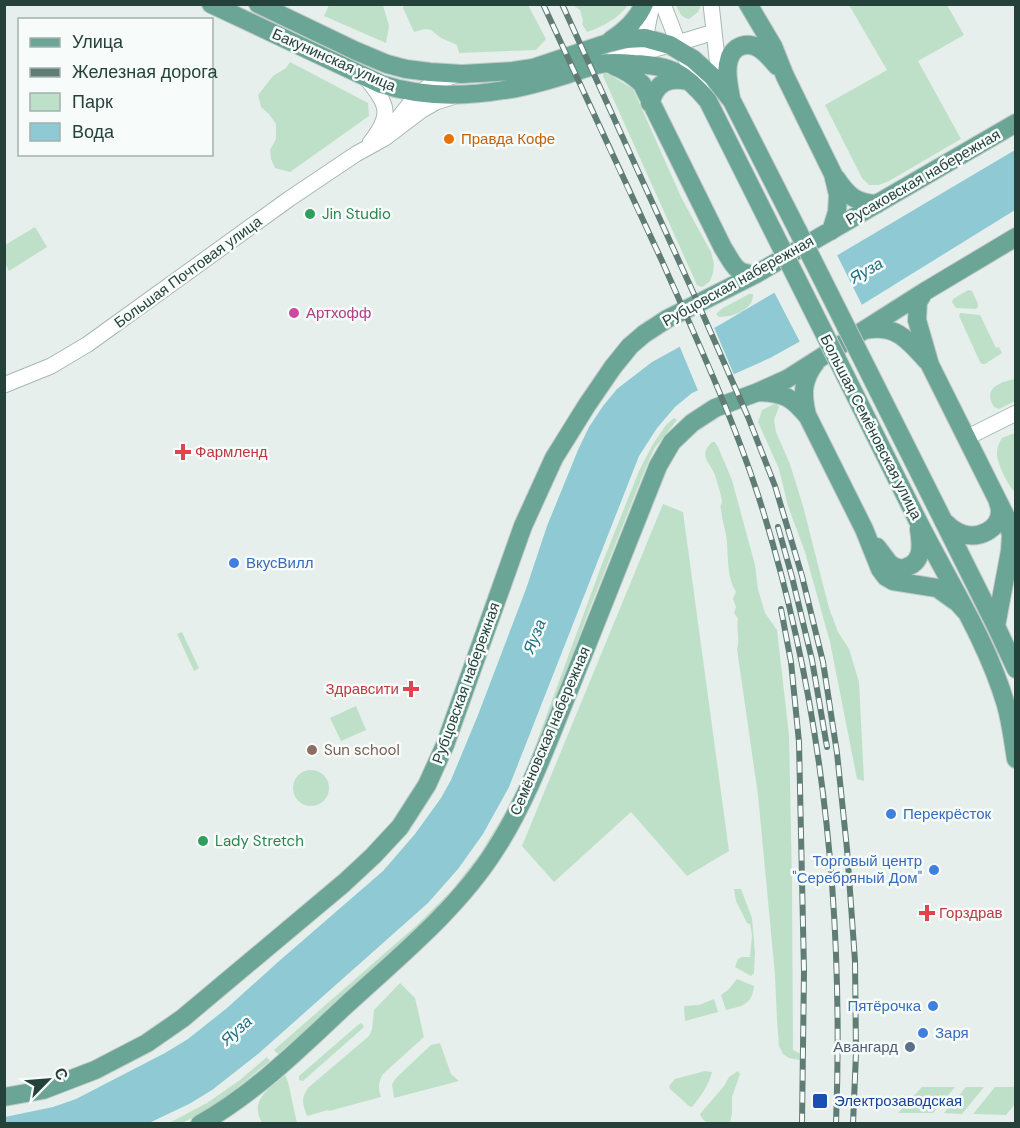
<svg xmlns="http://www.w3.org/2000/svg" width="1020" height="1128" font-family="'DM Sans',sans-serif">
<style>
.green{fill:#bfe0c8}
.water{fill:#8ec9d4}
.pier{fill:#e6efeb}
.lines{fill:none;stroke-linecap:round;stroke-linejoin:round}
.minor-casing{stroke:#a8b8b2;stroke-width:17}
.major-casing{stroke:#c2cac8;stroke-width:20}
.minor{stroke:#fff;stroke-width:15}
.major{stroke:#6aa596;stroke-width:18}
.rail-casing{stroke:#5f7d75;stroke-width:6}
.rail{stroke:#f7fbf9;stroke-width:4;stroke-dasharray:11;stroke-linecap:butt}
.major-bridge-casing{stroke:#c2cac8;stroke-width:20;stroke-linecap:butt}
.major-bridge{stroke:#6aa596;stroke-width:18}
.food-dot{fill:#e8710a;stroke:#f7fbf9;stroke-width:2}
.leisure-dot{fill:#2e9e5b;stroke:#f7fbf9;stroke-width:2}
.hotel-dot{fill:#d1479c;stroke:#f7fbf9;stroke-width:2}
.health-dot{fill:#e0444e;stroke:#f7fbf9;stroke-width:2}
.shop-dot{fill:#3f7fe0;stroke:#f7fbf9;stroke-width:2}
.education-dot{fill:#8d6e63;stroke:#f7fbf9;stroke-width:2}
.service-dot{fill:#5c6f8a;stroke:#f7fbf9;stroke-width:2}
.transit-dot{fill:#1a4fb4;stroke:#f7fbf9;stroke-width:2}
.labels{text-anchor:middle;stroke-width:5;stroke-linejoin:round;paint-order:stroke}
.street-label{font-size:15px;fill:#24423a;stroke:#f7fbf9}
.food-label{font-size:15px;fill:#c56008;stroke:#f7fbf9;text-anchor:start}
.leisure-label{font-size:15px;fill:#27864d;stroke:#f7fbf9;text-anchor:start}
.hotel-label{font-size:15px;fill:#b23c85;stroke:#f7fbf9;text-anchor:start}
.health-label{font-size:15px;fill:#be3a42;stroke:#f7fbf9;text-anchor:start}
.shop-label{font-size:15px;fill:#366cbe;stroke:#f7fbf9;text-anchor:start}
.education-label{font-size:15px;fill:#785e54;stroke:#f7fbf9;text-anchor:start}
.service-label{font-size:15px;fill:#4e5e75;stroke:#f7fbf9;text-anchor:end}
.transit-label{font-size:15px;fill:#164399;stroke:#f7fbf9;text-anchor:start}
.water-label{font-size:16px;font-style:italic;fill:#1c6f80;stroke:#f7fbf9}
</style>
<rect width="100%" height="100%" fill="#e6efeb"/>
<path class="green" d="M404 4 528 5 546 39 536 50 459 53 457 45 441 38 431 30 425 29 414 32 403 8Z
M329 5H383L389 26 386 43 324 16Z
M573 5H628C619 18 602 27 587 32L582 24 583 21 580 10Z
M676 5H701L698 12 689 19C681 18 679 11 676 5Z
M849 5H947L964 35 918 61 961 139 889 181 879 185H869L862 178 825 105 887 70Z
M290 62 368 103 369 116 290 172 275 168 271 159 270 150 276 139V124L269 114 261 107 258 95 273 76 286 68Z
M604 73 610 75 633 89 682 199 711 252 714 264 713 273 710 281 704 286 701 287 697 285 603 76Z
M35 227 47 247 9 271 5 263V245Z
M968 290 972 291 978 304V307L976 309 956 308 952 302 953 299Z
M749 294H753C754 310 733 317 719 317L716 314 723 308Z
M960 313 980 315 996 348 999 347 1002 353 985 364H982L980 362 959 316Z
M1015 379V401L999 409 994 407C982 388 1000 382 1015 379Z
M776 403 779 407 774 420 776 432 790 464 803 506 829 608 838 632 849 649 859 682 864 781 857 779 830 642 805 552 788 506 779 469 758 422 762 410Z
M674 418 677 420 654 449 644 472 588 613 529 773 484 857 423 928 278 1054 274 1050 417 925 452 890 480 854 505 813 525 774 602 564 639 471 653 444 666 425Z
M1015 433H1016L1015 492C1008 486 996 462 997 452 997 447 999 443 1002 438Z
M712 442H715L718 447 732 480 755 565 758 589 765 613 777 630 789 735 792 881 793 1050 801 1054 800 1060 789 1058 783 1054 779 1046 777 1020 775 975 758 795 737 649C740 639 736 630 738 619L734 613 736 607 733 599 736 592C727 578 728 558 727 542 726 531 722 521 721 510 720 504 721 508 722 501 722 497 716 479 715 475 709 461 698 456 712 442Z
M663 504 683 512 729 851 687 876 631 812 554 882 522 846Z
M182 632 199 668 194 671 177 634Z
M356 706 366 730 341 741 330 718Z
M293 788a18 18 0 1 1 36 0a18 18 0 1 1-36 0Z
M734 889H741L752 918 755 953 754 973 751 976 735 967 738 959 742 957H750L752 935 750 924 747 923 736 901Z
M737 979 754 986C752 1005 742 1006 726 1010L721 995 728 990Z
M400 983 415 998 424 1037 383 1074C378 1082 378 1088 381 1097L329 1111 328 1110 307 1116C303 1103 300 1099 309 1087L369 1036 372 1029 374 1010Z
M714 999 718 1012 685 1021 684 1006 699 1005Z
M361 1023 364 1026 363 1028 303 1081 299 1080V1076L359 1024Z
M440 1043 451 1074 459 1081 394 1098 392 1084 396 1078 431 1045Z
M267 1057 270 1061 228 1095 192 1118 182 1123H169L207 1103 240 1080Z
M705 1071 712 1072C709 1085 700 1097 692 1107L689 1106 670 1089 669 1086 675 1079Z
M738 1071 740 1074 732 1097V1113L730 1123C718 1124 704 1127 700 1114L724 1086 729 1077Z
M285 1075 288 1082 297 1123H262C249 1100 269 1089 285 1075Z
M922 1087H955L933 1113H898Z
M966 1087H984L962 1114 944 1113Z
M995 1087H1015V1104L1006 1115 973 1114Z"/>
<path class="water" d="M1015 150V210L826 327 770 358 692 393 675 407 657 428 639 456 509 787 483 834 458 869 428 903 258 1054 212 1090 189 1104 149 1123 5 1124V1117L53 1107 76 1099 165 1053 188 1039 227 1008 278 962 383 871 415 834 441 798 451 780 478 715 526 589 547 526 578 450 589 427 603 406 617 389 652 362 723 323Z"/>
<path class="pier" d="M836 253 863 307 801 344 773 290Z
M713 325 735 377 699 393 679 345Z"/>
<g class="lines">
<defs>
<path id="minor" d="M663 4 678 43 702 91
M711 4 717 58 725 81
M643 49 652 4
M612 60 678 43 714 32
M366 78C388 105 393 114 370 143
M393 125C414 99 420 85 454 76
M4 385 51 366 88 344 289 199 356 154 385 138 422 110 436 102 452 97
M966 438 1016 413"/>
<path id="major" d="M211 4 381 84C421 97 463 97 504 90 528 87 552 79 575 72 584 69 593 65 601 64 611 62 623 63 634 64 670 65 685 73 708 101
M258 4 356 51 387 64 406 69 430 72 462 74 513 71 533 68 608 43 625 39 645 38 670 45 693 59 713 77 732 101 798 231
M748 4 773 46 785 76 833 174 838 195 837 212 831 231
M611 40C625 31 637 20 644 4
M614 66C625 70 633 75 642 84L723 248C733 263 735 275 756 274
M731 98C729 86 725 72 729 60 730 55 733 51 737 48 754 38 767 54 777 66
M650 103C657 82 668 77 688 81
M836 178C848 196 856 203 877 204
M924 292 918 302 917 320 930 365 1007 519 1011 535 1010 551 996 626
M865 330C896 324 908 340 927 361
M759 392C784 393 792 397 808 417L864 529 880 569 886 577 893 581 937 588 958 603 967 613
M807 415C802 394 802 380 816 362
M917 519C947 579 987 640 1006 705 1011 723 1013 741 1016 759
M943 520 996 626 1016 669
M946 523C951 528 956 532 963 534 978 539 1000 530 1000 511 1000 508 999 505 998 502
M877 547C881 552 885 558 889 563 894 567 901 570 907 567 924 561 921 543 919 529
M4 1097 43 1090 95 1070 147 1043 183 1018 344 883 373 856 400 827 427 785 445 745 523 526 554 458 587 405 613 367 630 346 644 334 667 319 756 274 1016 123
M200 1124C255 1093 299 1049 344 1007 396 959 457 910 495 850 528 799 548 741 571 685 600 612 629 539 658 466L672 442 692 423 715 408 758 392 787 379 924 292 1016 237"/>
</defs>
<use href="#minor" class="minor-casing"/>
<use href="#major" class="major-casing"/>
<use href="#minor" class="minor"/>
<use href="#major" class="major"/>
<defs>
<path id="rail" d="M543 4C583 90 622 176 662 261 696 338 732 415 758 495 823 697 844 913 836 1124
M562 4 693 292 748 417 775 486 802 576 823 662 837 753 847 849 855 961 856 1053 853 1124
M778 527 792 577 812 660 827 747
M781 609 791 662 799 742 804 971 802 1124"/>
</defs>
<use href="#rail" class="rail-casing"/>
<use href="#rail" class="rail"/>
<defs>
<path id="major-bridge" d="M708 101 917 519
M798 231 943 520"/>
</defs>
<use href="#major-bridge" class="major-bridge-casing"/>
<use href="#major-bridge" class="major-bridge"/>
</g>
<circle class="food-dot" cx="449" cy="139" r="6"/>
<g class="leisure-dot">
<circle cx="310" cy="214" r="6"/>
<circle cx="203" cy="841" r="6"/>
</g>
<circle class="hotel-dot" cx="294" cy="313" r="6"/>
<g class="health-dot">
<path d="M180 443h6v6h6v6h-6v6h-6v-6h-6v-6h6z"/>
<path d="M408 680h6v6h6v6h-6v6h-6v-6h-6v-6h6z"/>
<path d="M924 904h6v6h6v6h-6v6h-6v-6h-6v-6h6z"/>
</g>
<g class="shop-dot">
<circle cx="234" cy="563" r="6"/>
<circle cx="891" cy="814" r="6"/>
<circle cx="934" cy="870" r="6"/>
<circle cx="933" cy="1006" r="6"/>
<circle cx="923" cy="1033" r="6"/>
</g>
<circle class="education-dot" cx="312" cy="750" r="6"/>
<circle class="service-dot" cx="910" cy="1047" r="6"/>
<rect class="transit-dot" x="812" y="1093" width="16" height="16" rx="3"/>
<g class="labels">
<g class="street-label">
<text transform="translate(334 60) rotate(24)" y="5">Бакунинская улица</text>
<text transform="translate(923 177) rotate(-30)" y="5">Русаковская набережная</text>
<text transform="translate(188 272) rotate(-36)" y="5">Большая Почтовая улица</text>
<text transform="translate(738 281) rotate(-29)" y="5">Рубцовская набережная</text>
<text transform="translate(871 427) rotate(63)" y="5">Большая Семёновская улица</text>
<text transform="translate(466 683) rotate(-70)" y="5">Рубцовская набережная</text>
<text transform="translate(550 731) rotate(-67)" y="5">Семёновская набережная</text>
</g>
<g class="food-label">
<text x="461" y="144">Правда Кофе</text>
</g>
<g class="leisure-label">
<text x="322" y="219">Jin Studio</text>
<text x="215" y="846">Lady Stretch</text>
</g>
<g class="hotel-label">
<text x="306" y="318">Артхофф</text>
</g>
<g class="health-label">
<text x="195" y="457">Фармленд</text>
<text x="399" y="694" text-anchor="end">Здравсити</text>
<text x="939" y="918">Горздрав</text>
</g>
<g class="shop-label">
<text x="246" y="568">ВкусВилл</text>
<text x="903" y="819">Перекрёсток</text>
<text x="922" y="866" text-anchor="end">Торговый центр<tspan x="922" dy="17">"Серебряный Дом"</tspan></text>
<text x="921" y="1011" text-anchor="end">Пятёрочка</text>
<text x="935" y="1038">Заря</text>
</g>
<g class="education-label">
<text x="324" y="755">Sun school</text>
</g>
<g class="service-label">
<text x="898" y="1052">Авангард</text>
</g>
<g class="transit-label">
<text x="834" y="1106">Электрозаводская</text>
</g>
<g class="water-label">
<text transform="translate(866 270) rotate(-30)" y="6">Яуза</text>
<text transform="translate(534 636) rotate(-68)" y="6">Яуза</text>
<text transform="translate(236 1030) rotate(-42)" y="6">Яуза</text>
</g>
</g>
<rect width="1020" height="1128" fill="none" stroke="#24423a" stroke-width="12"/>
<rect x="18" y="18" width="195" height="138" fill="#f7fbf9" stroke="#a3b1ad" stroke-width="1.5"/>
<rect x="30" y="38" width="30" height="9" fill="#6aa596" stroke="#a3b1ad" stroke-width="1.5"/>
<text x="72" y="48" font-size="18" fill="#24423a">Улица</text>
<rect x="30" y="68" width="30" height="9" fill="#5f7d75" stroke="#a3b1ad" stroke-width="1.5"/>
<text x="72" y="78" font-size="18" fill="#24423a">Железная дорога</text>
<rect x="30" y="93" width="30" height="18" fill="#bfe0c8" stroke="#a3b1ad" stroke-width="1.5"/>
<text x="72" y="108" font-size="18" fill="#24423a">Парк</text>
<rect x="30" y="123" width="30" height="18" fill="#8ec9d4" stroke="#a3b1ad" stroke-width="1.5"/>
<text x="72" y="138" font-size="18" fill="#24423a">Вода</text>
<g transform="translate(48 1080) rotate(65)" stroke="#f7fbf9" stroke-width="4.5" paint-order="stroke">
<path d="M0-4.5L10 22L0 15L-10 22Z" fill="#24423a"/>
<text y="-9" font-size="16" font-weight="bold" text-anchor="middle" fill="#24423a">С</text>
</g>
</svg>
